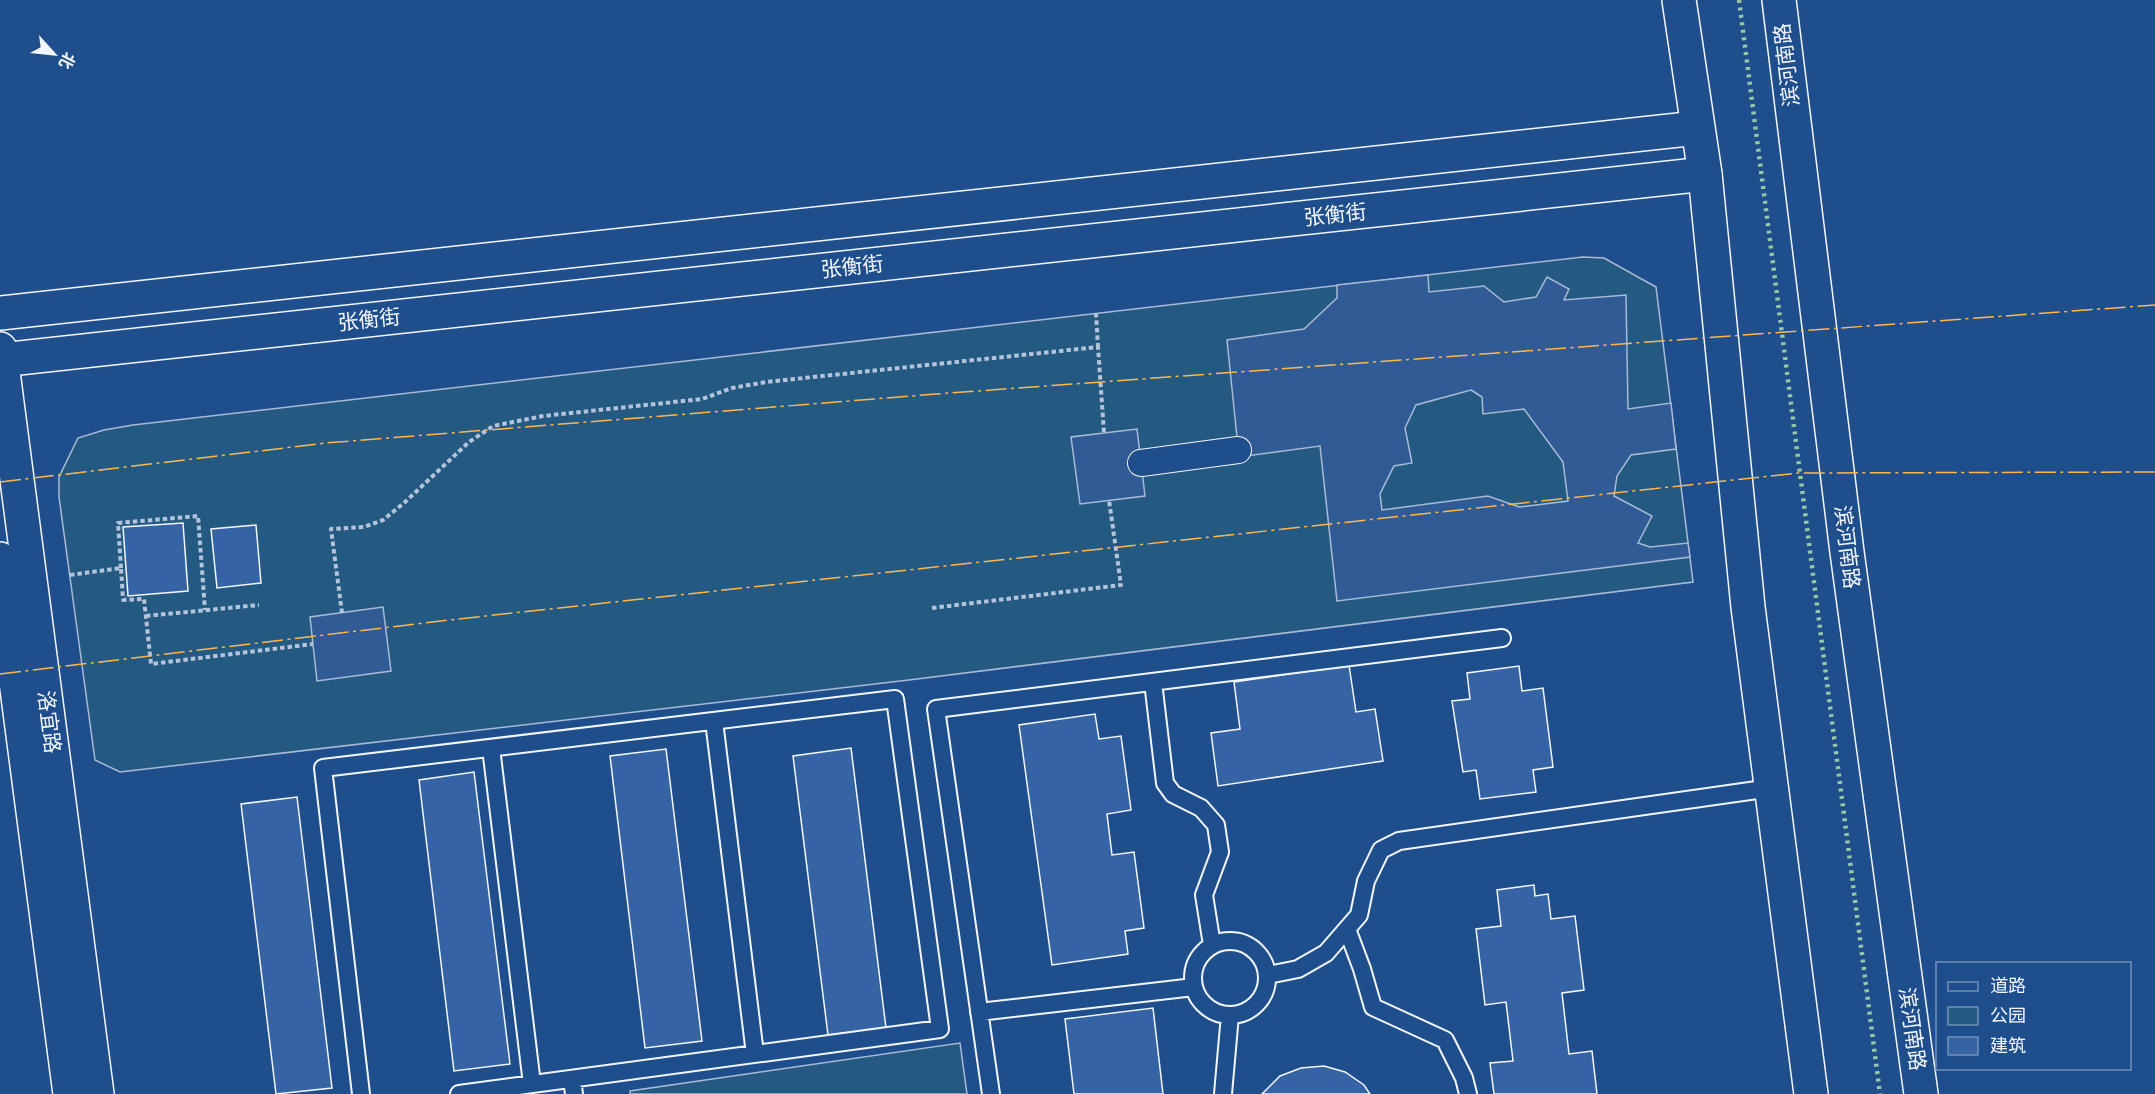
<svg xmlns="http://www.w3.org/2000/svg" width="2155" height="1094" font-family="Jost,'Noto Sans SC',sans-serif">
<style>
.green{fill:#245a82;stroke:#a8bbd7;stroke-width:1.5}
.parking{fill:#305b95;stroke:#a8bbd7;stroke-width:1.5;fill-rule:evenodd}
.building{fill:#3563a3;stroke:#f2f6ff;stroke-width:1.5}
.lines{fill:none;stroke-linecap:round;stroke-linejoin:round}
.service-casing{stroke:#f2f6ff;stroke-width:20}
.pedestrian-casing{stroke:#f2f6ff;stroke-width:28}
.minor-casing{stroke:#f2f6ff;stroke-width:36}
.tertiary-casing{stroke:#f2f6ff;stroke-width:36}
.trunk-casing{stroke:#f2f6ff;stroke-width:36}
.path{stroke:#b3c4dc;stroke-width:4;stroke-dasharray:4.5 3;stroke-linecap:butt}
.service{stroke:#1f4e8c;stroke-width:16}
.pedestrian{stroke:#1f4e8c;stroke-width:26}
.minor{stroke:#1f4e8c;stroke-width:33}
.tertiary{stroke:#1f4e8c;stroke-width:33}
.trunk{stroke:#1f4e8c;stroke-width:33}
.hedge{stroke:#97c8a6;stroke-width:4.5;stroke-dasharray:3 4.5;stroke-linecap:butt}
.power{stroke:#ffb74d;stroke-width:1.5;stroke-dasharray:21 4.5 3 4.5;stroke-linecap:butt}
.labels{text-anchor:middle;stroke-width:4.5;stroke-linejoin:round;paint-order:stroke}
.street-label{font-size:21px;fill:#f2f6ff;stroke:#1f4e8c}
</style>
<rect width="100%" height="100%" fill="#1f4e8c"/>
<path class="green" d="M1583 257 1604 258 1656 287 1693 582 909 680 120 772 95 760 59 497V477L78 438 104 430 133 425Z
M960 1043 967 1094H630V1091Z"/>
<path class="parking" d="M1428 275 1429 292 1484 286 1504 302 1536 297 1547 277 1569 289 1564 300 1626 295 1628 409 1671 403 1676 449 1631 455 1617 476 1614 496 1652 516 1638 543 1650 547 1688 543 1690 557 1337 601 1320 446 1239 457 1227 340 1304 329 1337 298V285ZM1471 390 1482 397 1483 414 1524 409 1563 462 1568 501 1519 507 1488 496 1382 510 1380 494 1394 466 1412 463 1405 428 1416 405Z
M1137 429 1145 496 1080 504 1071 437Z
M383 607 391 671 317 681 310 617Z"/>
<path class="building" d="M183 523 188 591 128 596 123 527Z
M256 525 261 583 217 588 211 529Z
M1349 665 1356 712 1375 709 1383 761 1218 786 1211 733 1240 729 1234 682Z
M1519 666 1522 691 1543 688 1553 767 1533 770 1536 792 1480 799 1476 770 1463 772 1452 701 1470 699 1467 673Z
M1095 714 1099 739 1121 736 1131 810 1107 814 1112 855 1134 852 1144 928 1125 931 1128 954 1052 965 1019 725Z
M851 748 886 1028 828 1035 793 756Z
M666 749 702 1041 645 1048 610 756Z
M474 772 510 1064 454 1071 419 780Z
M297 797 332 1088 276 1094 241 804Z
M1534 885 1535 896 1548 894 1551 919 1575 916 1584 990 1562 993 1569 1054 1592 1051 1597 1094H1494L1490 1063 1513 1061 1506 1002 1485 1005 1476 929 1501 926 1497 890Z
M1153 1008 1163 1094H1074L1065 1019Z
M1324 1066 1345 1072 1364 1085 1370 1094H1262L1280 1076 1301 1068Z"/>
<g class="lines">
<defs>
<path id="service" d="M1153 682 1165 783 1173 794 1201 808 1216 825 1220 852 1204 895 1212 945
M714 721 755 1054
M491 748 532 1084
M1347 929 1362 969 1373 1007 1445 1040 1464 1078 1468 1094
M1193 978a37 37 0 1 1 74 0a37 37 0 1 1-74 0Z
M1268 975 1298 969 1326 953 1359 915 1366 881 1381 850 1399 841 1771 788
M979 1012 1194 987
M572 1079 574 1094
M361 1094 323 768 895 699 940 1029 459 1094
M991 1094 936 709 1502 638
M1223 1094 1230 1015"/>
<path id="pedestrian" d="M1141 463 1238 450"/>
<path id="minor" d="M0 313 1697 128
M0 360 1705 174"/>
<path id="tertiary" d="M0 349 97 1094
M0 559 70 1094"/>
<path id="trunk" d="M1679 0 1705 174 1748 607 1811 1094
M1779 0 1847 552 1921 1094"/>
</defs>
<use href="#service" class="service-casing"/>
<use href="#pedestrian" class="pedestrian-casing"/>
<use href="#minor" class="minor-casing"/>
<use href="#tertiary" class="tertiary-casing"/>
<use href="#trunk" class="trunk-casing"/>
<path class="path" d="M1096 313 1098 347
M121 568 118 523 198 516 205 610
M70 575 121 568 123 600 144 599 151 664 313 644
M932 608 1121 585 1109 500
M342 613 331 529 364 527 383 520 404 503 469 442 493 426 543 416 702 399 732 388 766 382 1098 347 1104 433
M146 616 259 605"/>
<use href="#service" class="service"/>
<use href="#pedestrian" class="pedestrian"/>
<use href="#minor" class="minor"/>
<use href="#tertiary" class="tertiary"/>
<use href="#trunk" class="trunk"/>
<path class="hedge" d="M1739 0 1880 1094"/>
<path class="power" d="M0 482 326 443 936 394 2155 305
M0 674 449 620 1798 473 2155 472"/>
</g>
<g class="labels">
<g class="street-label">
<text transform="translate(1787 65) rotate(-97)" y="7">滨河南路</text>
<text transform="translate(1335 215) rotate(-6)" y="7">张衡街</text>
<text transform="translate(852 267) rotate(-6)" y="7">张衡街</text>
<text transform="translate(369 320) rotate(-6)" y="7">张衡街</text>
<text transform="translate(1847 547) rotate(83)" y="7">滨河南路</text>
<text transform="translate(49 722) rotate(83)" y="7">洛宜路</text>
<text transform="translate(1912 1029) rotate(82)" y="7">滨河南路</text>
</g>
</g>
<rect x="1936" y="962" width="195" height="108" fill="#1f4e8c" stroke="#7391ba" stroke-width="1.5"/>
<rect x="1948" y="982" width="30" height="9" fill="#1f4e8c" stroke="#7391ba" stroke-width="1.5"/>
<text x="1990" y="992" font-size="18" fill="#f2f6ff">道路</text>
<rect x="1948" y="1007" width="30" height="18" fill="#245a82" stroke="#7391ba" stroke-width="1.5"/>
<text x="1990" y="1022" font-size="18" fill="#f2f6ff">公园</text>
<rect x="1948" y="1037" width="30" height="18" fill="#3563a3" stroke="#7391ba" stroke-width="1.5"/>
<text x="1990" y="1052" font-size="18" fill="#f2f6ff">建筑</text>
<g transform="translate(54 54) rotate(117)" stroke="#1f4e8c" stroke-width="4.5" paint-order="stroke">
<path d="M0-4.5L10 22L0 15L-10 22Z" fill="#f2f6ff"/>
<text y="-9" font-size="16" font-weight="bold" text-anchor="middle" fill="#f2f6ff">北</text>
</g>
</svg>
